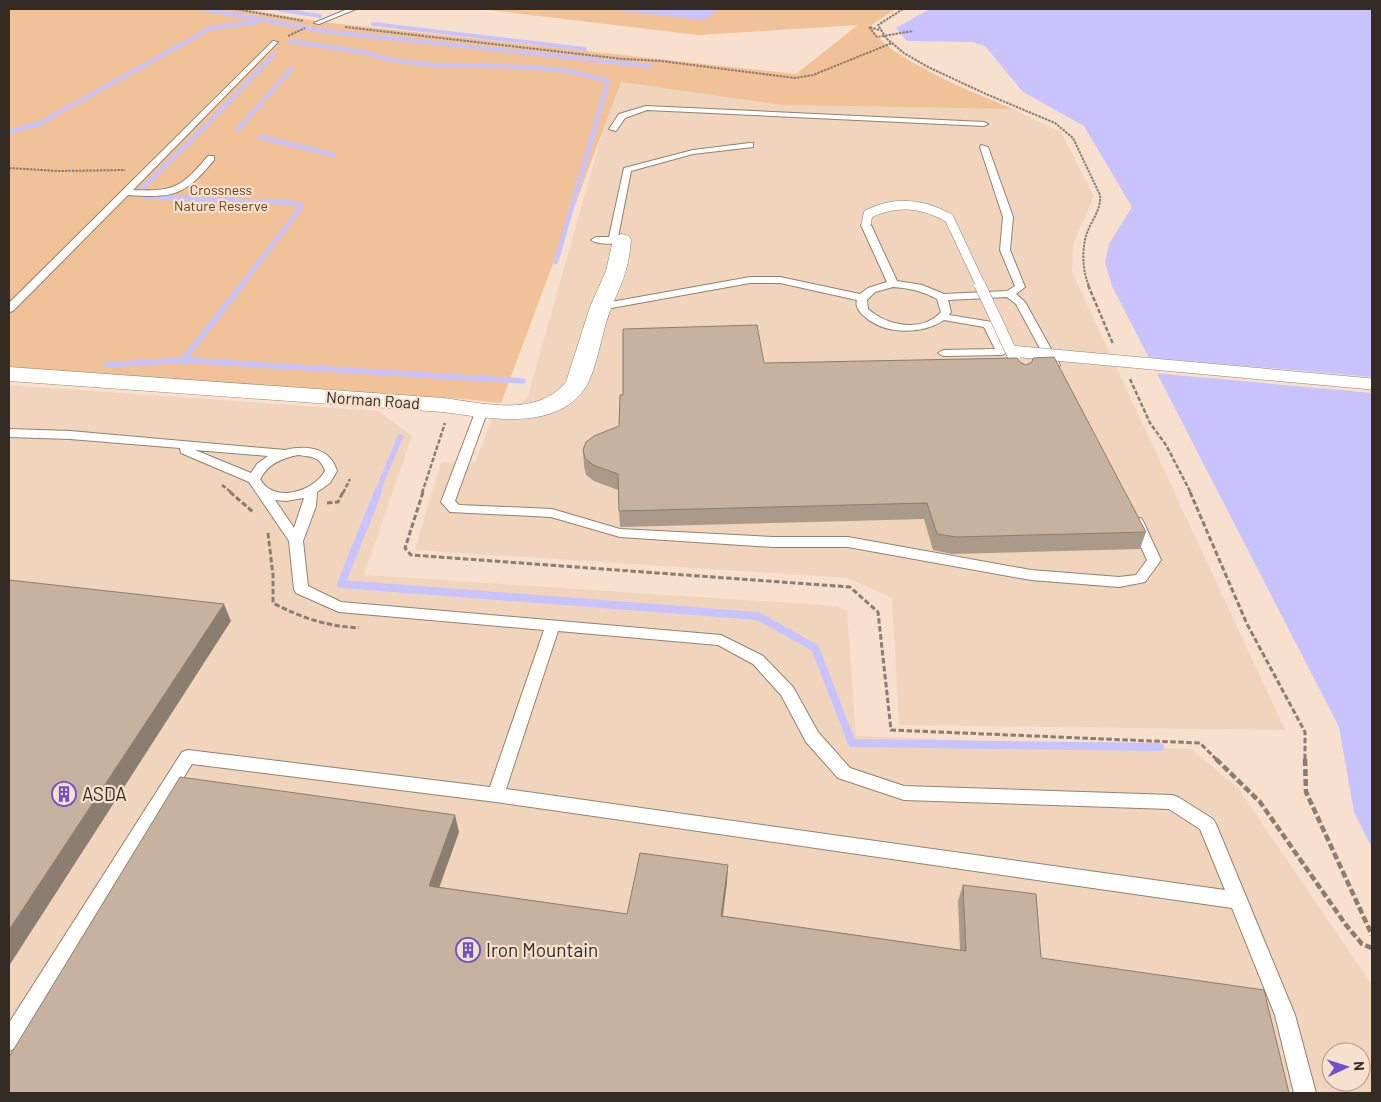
<svg xmlns="http://www.w3.org/2000/svg" width="1381" height="1102" font-family="Barlow,sans-serif">
<style>
.built{fill:#f0d5bc;fill-rule:evenodd}
.green{fill:#f1c197}
.water{fill:#c8c3fd}
.pier{fill:#f7e0cd}
.lines{fill:none;stroke-linecap:round;stroke-linejoin:round}
.stream-far3{stroke:#c8c3fd;stroke-width:4}
.stream-far2{stroke:#c8c3fd;stroke-width:4.5}
.stream-far1{stroke:#c8c3fd;stroke-width:5.5}
.stream{stroke:#c8c3fd;stroke-width:8}
.lane-casing{stroke:#94806e;stroke-width:2}
.street-casing{stroke:#94806e;stroke-width:1}
.path-far3{stroke:#8c7d70;stroke-width:2;stroke-dasharray:2.5 1;stroke-linecap:butt}
.path-far2{stroke:#8c7d70;stroke-width:2.5;stroke-dasharray:4.5 2;stroke-linecap:butt}
.path-far1{stroke:#8c7d70;stroke-width:3;stroke-dasharray:5.5 2.5;stroke-linecap:butt}
.path{stroke:#8c7d70;stroke-width:4.5;stroke-dasharray:7 3;stroke-linecap:butt}
.lane{fill:#fff;fill-rule:evenodd}
.street{fill:#fff;fill-rule:evenodd}
.lane-bridge-far1-casing{stroke:#94806e;stroke-width:10;stroke-linecap:butt}
.lane-bridge-casing{stroke:#94806e;stroke-width:12;stroke-linecap:butt}
.lane-bridge-far1{stroke:#fff;stroke-width:9}
.lane-bridge{stroke:#fff;stroke-width:11}
.wall{fill:#ab9989}
.shaded-wall{fill:#8b7d6f}
.building{fill:#c7b29f;stroke:#8b7d6f}
.labels{text-anchor:middle;stroke-width:4.5;stroke-linejoin:round;paint-order:stroke}
.far-park-label{font-size:14px;fill:#6a4219;stroke:#f7e0cd}
.street-label{font-size:16px;fill:#342b24;stroke:#f7e0cd}
.near-poi-label{font-size:19px;fill:#342b24;stroke:#f7e0cd;text-anchor:start}
</style>
<rect width="100%" height="100%" fill="#f7e0cd"/>
<path class="built" d="M621 82 782 105 1013 109 1061 132 1094 196 1074 242 1072 272 1285 730 899 725 892 598 848 578 415 550 441 462 475 463 492 418 527 399 606 120Z
M9 385 378 411 412 436 364 575 837 606 847 611 856 736 1191 749 1238 788 1372 985V1093H9ZM1331 1052H1361V1082H1331Z"/>
<path class="green" d="M9 9H243L322 22 796 74 858 25 698 35 480 9H896L871 25C879 56 983 96 1013 109L782 105 621 82 501 403 464 399 9 376Z"/>
<path class="water" d="M609 9H718L704 20Z
M930 9H1372V848L1354 812 1339 727 1112 286 1105 262 1109 244 1132 207 1084 126 1023 92 985 46 972 42 907 41 896 28Z"/>
<path class="pier" d="M1144 357 1372 377V393L1153 373Z"/>
<g class="lines">
<path class="stream-far3" d="M204 9 323 31 650 66
M277 9 320 16
M373 24 585 49
M290 41 368 53 391 60 433 65 529 67 569 71 608 81 595 126
M35 126 211 28 257 22
M206 126 275 53
M241 126 292 68"/>
<path class="stream-far2" d="M238 129 242 124
M9 132 37 124
M260 137 334 155
M143 188 208 124
M145 197 295 203 302 206 241 286
M556 262 596 124"/>
<path class="stream-far1" d="M183 360 242 285
M107 365 183 360 523 381
M377 493 400 437"/>
<path class="stream" d="M378 492 341 584 758 616 815 648 852 743 1160 747"/>
<defs>
<path id="lane" d="M348 9H356L319 24 314 23Z
M273 41 278 42 133 190C174 192 182 187 208 156H214V160C184 196 174 198 128 195L13 311 9 312V303Z
M646 106 984 122 988 124 984 126 647 110 625 118 616 131 609 129 619 114Z
M750 143H753V147L693 154 631 171 618 237 627 240C620 245 598 245 591 240L596 237H609L624 168 693 150Z
M981 145 988 147 1013 217 1010 250 1025 287 1016 294 1025 302 1060 365 1058 367H1050L1016 304 1007 297 948 300 951 312 949 315 992 322 1007 352 1002 355 943 356 938 353 943 350 995 349 984 327 944 320C922 335 884 335 864 316 859 311 855 307 857 300L780 283H750L600 310 595 307 600 304 750 277H780L860 294 868 288 887 282 861 225 866 222 871 225 897 281 922 285 944 294 1007 291 1015 286 1000 250 1003 217 980 147ZM893 287C909 288 923 291 937 299L941 312C922 333 887 326 868 309L867 300 875 292Z
M482 406 488 410 455 501 459 505 552 509 620 529 773 537H848L1031 570 1119 577 1136 575 1147 560 1129 521 1131 518H1141L1143 521 1161 560 1145 582 1119 587 1031 580 848 547H773L620 537 551 517 450 512 441 502 476 410Z
M9 429 70 431 285 450C306 445 330 447 337 471L330 483 317 492 316 506 303 541 308 586 341 602 721 635 763 656 793 687 818 732 850 768 904 786 1172 795 1178 797 1213 819 1216 824 1295 1015 1316 1093H1294L1275 1015 1232 908 496 802 192 764 16 1048 9 1051V1023L182 752 188 750 490 787 544 630 339 612 296 593 294 589 289 541 249 482 181 453 180 448 70 439 9 437ZM195 450 268 456 257 464 251 473ZM298 455C312 457 320 456 325 471 313 492 274 504 260 479 268 464 282 458 298 455ZM304 498 294 528 275 500 286 501ZM558 631 718 645 753 664 781 695 806 742 838 778 904 800 1169 809 1200 829 1225 890 506 789Z"/>
<path id="street" d="M622 234 629 236 631 240C630 250 629 260 626 270 621 288 611 305 606 323 601 340 595 371 587 385 558 433 489 418 443 412L9 381V367L443 398C484 403 536 418 566 382L590 307 606 271 613 240 615 236Z"/>
</defs>
<use href="#lane" class="lane-casing"/>
<use href="#street" class="street-casing"/>
<path class="path-far3" d="M235 9 304 21
M903 9 878 25 886 38 904 53 928 67 986 94 1055 123 1073 138 1100 195C1102 211 1088 224 1085 240 1082 255 1083 272 1089 286
M345 27 623 59 661 61 795 78 813 75 892 43
M879 30 869 27 877 37 913 31
M288 36 305 28
M9 168 58 171 125 170"/>
<path class="path-far2" d="M1088 285 1113 344
M1130 379 1150 423 1166 445 1191 493
M222 485 232 493
M343 493 350 479
M422 493 445 423"/>
<path class="path-far1" d="M230 492 253 512
M423 492 405 548 411 555 850 587 878 612 891 730 1200 743 1217 760
M1190 492 1247 624 1305 732V760
M327 503 338 502 343 492
M268 533 273 575V603C302 618 326 626 359 628"/>
<path class="path" d="M1216 759 1260 802 1346 925 1362 944 1372 948
M1305 759 1306 792 1372 935"/>
<use href="#lane" class="lane"/>
<use href="#street" class="street"/>
<defs>
<path id="lane-bridge-far1" d="M866 225 868 214C896 200 922 203 949 218L981 286"/>
<path id="lane-bridge" d="M980 285 1014 358
M1011 351 1372 384"/>
</defs>
<use href="#lane-bridge-far1" class="lane-bridge-far1-casing"/>
<use href="#lane-bridge" class="lane-bridge-casing"/>
<use href="#lane-bridge-far1" class="lane-bridge-far1"/>
<use href="#lane-bridge" class="lane-bridge"/>
</g>
<path class="wall" d="M764 363H1021L1146 532 1140 549 952 554 933 550 924 519 620 527 618 490 594 481 586 475 584 466 583 450 619 426 623 395Z
M459 832 439 887 627 914 727 882 723 916 960 950 958 901 963 885 1041 958 9 1093Z"/>
<path class="shaded-wall" d="M224 604 231 621 9 966V930Z
M455 815 459 832 434 902 429 886Z
M728 865 727 882 720 932 721 916Z"/>
<path class="building" d="M757 325 764 363 1017 358 1021 363 1026 365 1032 362 1033 358 1054 357 1146 532 956 537 937 534 927 503 619 511 618 474 593 465 585 458 583 450 586 442 594 436 619 426 620 395H623V329Z
M9 580 224 604 9 930Z
M180 777 455 815 429 886 627 914 640 853 728 865 721 916 966 951 963 885 1036 894 1041 958 1264 990 1289 1093H9V1057Z"/>
<defs>
<symbol id="building-ring" viewBox="-11 -11 22 22"><circle r="9.5" fill="#f7e0cd" stroke="#6c52cb" stroke-width="1.5"/><path d="M-4-6H4V6H1V3H-1V6H-4ZM-2.5-4.3h1.7v1.8h-1.7ZM.8-4.3h1.7v1.8H.8ZM-2.5-1h1.7V.8h-1.7ZM.8-1h1.7V.8H.8Z" fill="#6c52cb"/></symbol>
</defs>
<g fill-rule="evenodd">
<use href="#building-ring" x="50" y="780" width="28" height="28"/>
<use href="#building-ring" x="454" y="936" width="28" height="28"/>
</g>
<g class="labels">
<g class="far-park-label">
<text x="221" y="195">Crossness<tspan x="221" dy="16">Nature Reserve</tspan></text>
</g>
<g class="street-label">
<text transform="translate(373 400) rotate(4)" y="6">Norman Road</text>
</g>
<g class="near-poi-label">
<text x="82" y="801">ASDA</text>
<text x="486" y="957">Iron Mountain</text>
</g>
</g>
<rect width="1381" height="1102" fill="none" stroke="#342b24" stroke-width="20"/>
<g transform="translate(1346 1067) rotate(86)"><circle r="24" fill="#f7e0cd" stroke="#a99889"/>
<path d="M0-4L9 19L0 12L-9 19Z" fill="#6c52cb"/>
<text y="-8" font-size="14" font-weight="bold" text-anchor="middle" fill="#342b24">N</text>
</g>
</svg>
